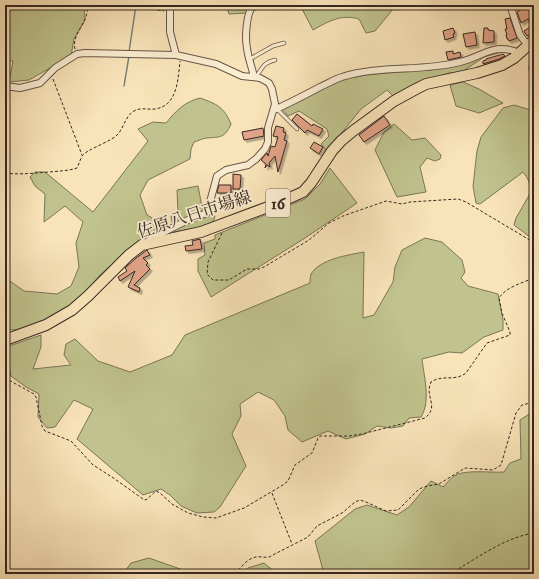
<svg xmlns="http://www.w3.org/2000/svg" width="539" height="579" font-family="'IM FELL DW Pica','Noto Serif JP',serif">
<style>
.green{fill:#c0c38d;stroke:#7b7558}
.lines{fill:none;stroke-linecap:round;stroke-linejoin:round}
.stream{stroke:#76807c;stroke-width:1.5}
.building{fill:#e2a388;stroke:#362722;filter:url(#shadow)}
.lane-casing{stroke:#675648;stroke-width:4.5}
.street-casing{stroke:#675648;stroke-width:8}
.primary-casing{stroke:#362722;stroke-width:12}
.path{stroke:#362722;stroke-width:1;stroke-dasharray:3 2;stroke-linecap:butt}
.lane{stroke:#fbedd2;stroke-width:3}
.street{stroke:#fbedd2;stroke-width:6}
.primary{stroke:#f9e4b9;stroke-width:10}
.labels{text-anchor:middle;stroke-width:3.5;stroke-linejoin:round;paint-order:stroke}
.shield{fill:#fbedd2;stroke:#716257;stroke-width:1}
.shield-label{font-size:16px;font-weight:bold;fill:#362722}
.street-label{font-size:17px;fill:#362722;stroke:#fbedd2}
</style>
<defs>
<filter id="shadow"><feDropShadow dx="2.5" dy="2.5" stdDeviation="0" flood-color="#0004"/></filter>
</defs>
<rect width="100%" height="100%" fill="#f9e4b9"/>
<filter id="stains"><feTurbulence type="fractalNoise" baseFrequency=".005" numOctaves="4"/><feColorMatrix values="0 0 0 0 .2 0 0 0 0 .09 0 0 0 0 .02 0 0 0 .5 -.17"/></filter>
<radialGradient id="worn" r=".72"><stop offset=".6" stop-color="#630" stop-opacity="0"/><stop offset="1" stop-color="#630" stop-opacity=".3"/></radialGradient>
<path class="green" d="M5 5H84L85 20 74 39 71 56 29 80 9 82 13 61 5 60Z
M226 5H268L248 13 229 14Z
M300 5H387L394 8 375 31 366 33 359 19C341 14 329 21 313 30Z
M487 52H502L484 57 462 72 449 73 416 83 393 96 387 90 361 109 327 151 321 144 329 136 327 129 299 111 288 116 282 109 340 80 365 75 429 69Z
M463 82 479 89 503 103 479 113 456 106 450 85Z
M200 98C217 104 224 107 231 124 225 138 220 137 207 138 203 138 198 141 194 142L191 149 190 159 148 180 140 195 147 215 163 224 131 247 99 276 85 294 60 314 35 325 16 330 5 329V280L7 279 24 291 57 294 71 286 79 267 76 243 83 222 65 206 44 222 45 194 35 186 30 177 35 172H45L93 212 148 141 138 129 153 122 166 123C176 111 184 102 200 98Z
M514 105 534 111V240L514 225 516 218 531 192C531 185 528 178 523 172L480 204 476 203 473 186 477 151 481 137 503 108Z
M394 124 412 140 425 138 441 155 440 159 435 161 427 158 420 167 426 192 397 197 375 150 384 132Z
M330 168 357 203 305 238 211 297 198 271V259L205 255 204 243 215 239V235L305 199 320 184Z
M198 186 203 212 215 216 213 223 204 226 174 232 171 216 178 212 177 190Z
M425 238 442 242 462 260 465 272 461 278 468 286 498 294 503 320V330L484 337 462 353 449 352 422 359C424 377 431 401 421 417L409 418 403 426 391 428 377 426 365 434 346 439 328 431 302 442 288 430 285 416 274 400 258 392 240 404 241 416 232 434 246 466 220 507 214 512 197 513 181 506 170 495 161 489 143 495 77 439 93 409 74 400 55 427 47 428 38 417 39 394 26 387 11 376 6 347 41 335V347L33 369 71 365 64 355 66 344 75 339 98 361 130 372 172 355 185 335 310 283C310 281 310 277 311 274 320 259 348 255 364 252L363 318 374 315 393 282 395 267 402 250Z
M534 411V574H324L315 541 355 509 367 505 397 515 409 507 431 481 443 487C447 483 450 479 454 476 464 469 491 473 504 472L510 463 521 459 520 420Z
M149 558 183 570 202 574H123L131 563Z
M264 563 275 572V574H242L248 568Z"/>
<g class="lines">
<path class="stream" d="M129 52 136 5
M124 86 129 56"/>
</g>
<path class="building" d="M518 5H527L533 15 534 14V31L527 36 524 31 532 26 528 19 521 23 517 12 520 10Z
M510 18 517 38 509 41 508 39H507L506 35H507L505 29H507L505 19Z
M453 28 455 33 453 34 454 37 445 40 443 31Z
M484 28H488V30L494 31V42L483 43Z
M475 32 477 45 466 47 463 34Z
M534 49V70H529L530 52Z
M453 51V54L460 52 461 57 448 60 446 52Z
M503 54 505 56 499 59 483 64V61L486 60V59Z
M297 114 312 126 313 124 323 129 319 136 307 130 305 133 292 120Z
M384 116 390 125 364 142 359 135Z
M276 126 284 128 283 132 286 133 284 140 287 141 278 172 275 156 269 163 270 167 267 165 265 168 266 164 261 160 267 153 268 156 271 146 275 147 278 137 273 136Z
M263 128 264 136 244 140 242 132Z
M314 142 323 147 319 154 310 148Z
M233 174 241 175 240 189H233Z
M219 185H231V193H217Z
M200 239 202 249 186 251 185 246 193 245 192 241Z
M147 250 150 255 143 258 148 263 146 265 150 269 134 285 140 288 139 292 128 287 135 271 120 281 118 277 127 271 125 268 135 259Z"/>
<g class="lines">
<defs>
<path id="lane" d="M250 59 273 46 284 43
M256 77C263 67 263 63 275 60
M277 109 297 129"/>
<path id="street" d="M170 5V32L176 55
M254 5C246 11 245 39 247 48 248 58 252 67 254 77
M510 5 520 35 528 46
M5 86 20 88 40 83 55 68 77 54 85 53 176 55 216 64 242 76 260 78 269 83 272 89 275 104 268 128V142L265 149 256 159 248 165 226 170 217 176 207 213 188 220 152 238 147 242
M274 110C290 103 305 95 320 87 327 84 335 79 342 77 380 65 421 72 460 62 485 56 492 42 520 53"/>
<path id="primary" d="M5 340 46 325 72 310 88 296 129 255 142 245 201 232 276 204 303 192 311 183 332 151 341 141 353 131 394 101 416 89 426 84 477 73 502 65 514 58 534 40"/>
</defs>
<use href="#lane" class="lane-casing"/>
<use href="#street" class="street-casing"/>
<use href="#primary" class="primary-casing"/>
<path class="path" d="M123 5 164 11
M75 49C71 33 90 23 87 5
M53 79 82 155
M5 173C21 175 34 173 49 172 59 171 68 171 77 168 79 164 80 160 82 156 86 150 109 142 116 136 124 129 125 116 134 111 141 107 148 110 155 109 178 106 178 78 180 61
M222 233 208 262 207 274 213 280H229L247 269H259L264 267 309 240 329 223 343 216 386 201 402 204 410 202 458 199 466 202 528 239 534 246
M5 378 34 394 36 397 42 426 45 431 71 441 93 465 112 477 143 499 146 500 156 491 160 493 172 504 188 513 203 517 216 518 244 508 283 485 288 481 295 465 312 453 318 438 320 436H349L362 434 425 418C440 406 424 397 431 382 443 374 454 382 466 373L487 343 510 335V332L502 313 499 298C506 287 522 283 534 278
M272 493 292 544
M118 574C131 566 152 572 166 574
M235 574C240 568 248 558 256 557 260 556 264 558 269 557L308 537 317 526 342 513 355 502 360 500 366 502 386 511 398 510 419 489 427 486 439 484 465 468 493 470 501 465 516 413 522 405 534 402
M450 574C476 559 503 538 534 533"/>
<use href="#lane" class="lane"/>
<use href="#street" class="street"/>
<use href="#primary" class="primary"/>
</g>
<g class="labels">
<rect class="shield" x="266" y="189" width="24" height="28" rx="3"/>
<g class="shield-label">
<text x="278" y="209">16</text>
</g>
<g class="street-label">
<text transform="translate(194 214) rotate(-18)" y="6">佐原八日市場線</text>
</g>
</g>
<rect width="539" height="579" fill="none" stroke="#f9e4b9" stroke-width="20"/>
<rect x="6" y="6" width="527" height="567" fill="none" stroke="#362722" stroke-width="2"/>
<rect x="10" y="10" width="519" height="559" fill="none" stroke="#362722"/>
<rect width="100%" height="100%" filter="url(#stains)"/>
<rect width="100%" height="100%" fill="url(#worn)"/>
</svg>
